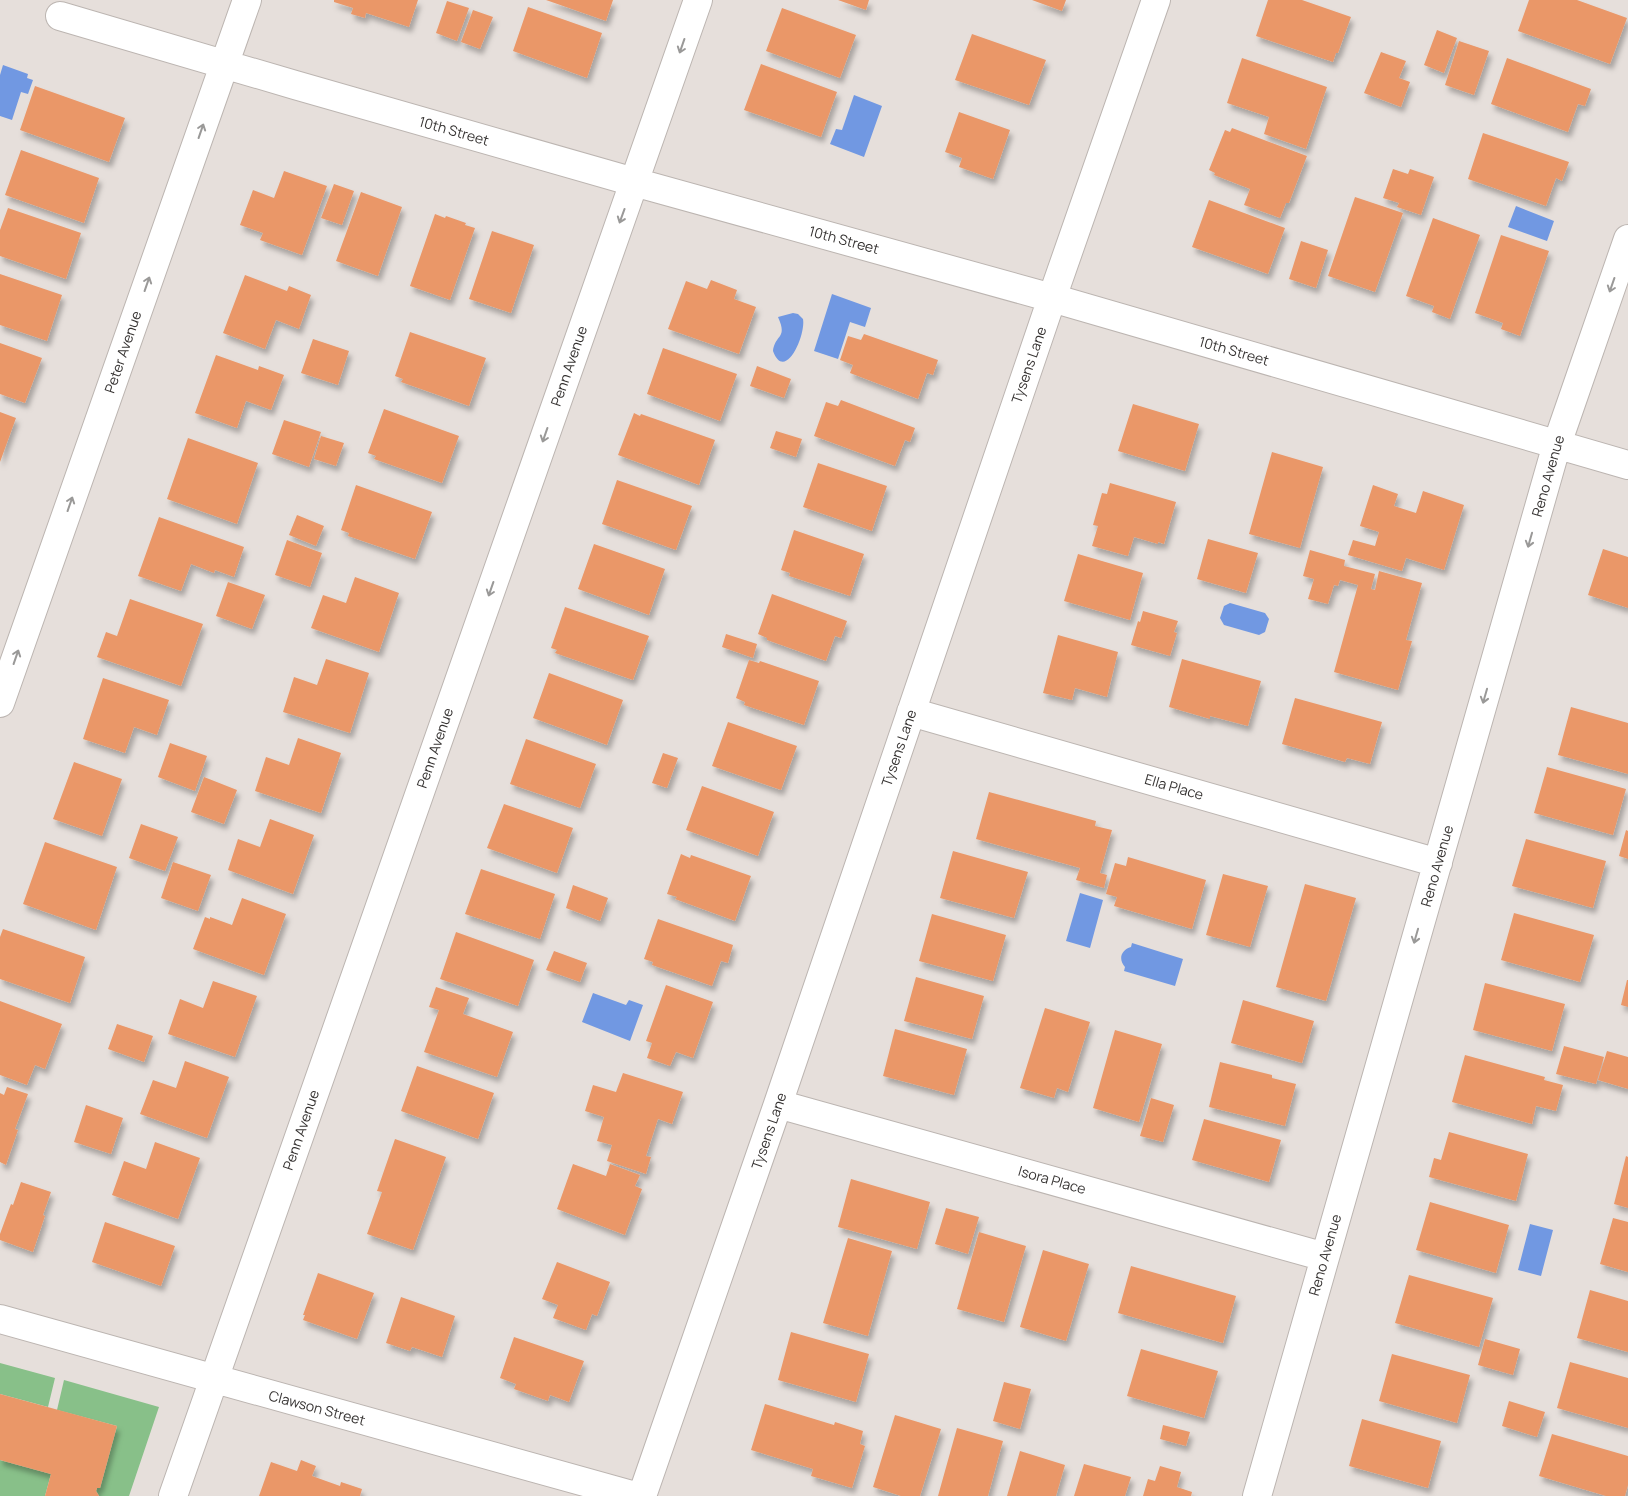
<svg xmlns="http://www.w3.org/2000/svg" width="1628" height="1496" font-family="Manrope,sans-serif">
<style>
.green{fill:#88c089}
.water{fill:#7198e2}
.building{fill:#ea9768;filter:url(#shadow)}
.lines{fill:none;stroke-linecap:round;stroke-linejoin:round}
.minor-casing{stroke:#bcb5b1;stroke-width:30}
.minor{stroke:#fff;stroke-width:28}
.oneway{stroke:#9a9998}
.labels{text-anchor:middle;stroke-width:4;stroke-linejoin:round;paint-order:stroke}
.street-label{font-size:14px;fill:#363332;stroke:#fff}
</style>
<defs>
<filter id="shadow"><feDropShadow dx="3" dy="5.5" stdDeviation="2.5" flood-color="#0004"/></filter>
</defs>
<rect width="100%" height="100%" fill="#e6dfdb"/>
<path class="green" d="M0 1363 55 1378 48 1407 0 1394Z
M64 1380 159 1407 129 1496H99L96 1491 97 1488H100L117 1426 57 1410Z
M0 1460 51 1474 45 1496H0Z"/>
<path class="water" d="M3 65 28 74 27 78 33 80 28 94 21 92 12 120 0 116V75Z
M854 95 882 106 864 157 830 144 836 129 842 130Z
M1516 206 1554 221 1547 241 1508 227Z
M832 294 871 308 865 327 850 322 838 359 814 351Z
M793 313 798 314 803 319C806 335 785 383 773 351 775 334 788 339 778 317Z
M1230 603 1265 613 1269 619 1265 632 1259 635 1224 625 1220 618 1224 606Z
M1080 893 1103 900 1090 948 1066 941Z
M1132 943 1183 959 1175 986 1124 971 1125 967C1118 959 1121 950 1131 947Z
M593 993 626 1005 629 1000 643 1005 630 1041 582 1022Z
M1530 1224 1553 1230 1541 1276 1518 1270Z"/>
<path class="building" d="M334 0H418L409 27 366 13 365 18 351 14 353 8 334 2Z
M546 0H613L606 21Z
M838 0H869L866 10Z
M1032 0H1066L1062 11Z
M1268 0H1302L1351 17 1338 53H1336L1333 62 1256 36Z
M1529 0H1577L1627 18 1610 64 1518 31Z
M447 1 469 8 457 41 436 33Z
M528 7 602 33 587 78 513 51Z
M782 8 856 35 840 78 766 51Z
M473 10 493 17 480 49 461 42Z
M1437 30 1457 38 1444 73 1424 65Z
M972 34 1046 60 1029 105 955 80Z
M1459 41 1489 51 1474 95 1445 85Z
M1381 52 1406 61 1399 78 1410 82 1401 107 1364 93Z
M1242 58 1327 87 1306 149 1264 134 1269 117 1227 103Z
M1507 58 1591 89 1585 106 1578 104 1568 132 1491 104Z
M761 64 837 92 821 137 744 110Z
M35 86 125 118 109 162 20 130Z
M959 112 1010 130 993 179 959 167 962 158 945 152Z
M1232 128 1307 156 1289 203H1286L1280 218 1244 205 1250 189 1214 175 1215 173 1209 170 1225 130 1230 132Z
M1483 133 1569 162 1562 181 1556 178 1546 206 1468 179Z
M21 150 99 178 84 223 5 195Z
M1393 169 1408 174 1410 169 1434 177 1421 215 1397 207 1399 203 1383 198Z
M284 171 327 186 302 255 260 240 263 233 240 225 253 190 274 198Z
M334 184 354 191 342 225 321 218Z
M361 192 402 207 378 276 336 261Z
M1355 197 1403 213 1375 292 1328 276Z
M1209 200 1285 228 1268 274 1192 247Z
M8 208 81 233 66 279 0 256V230Z
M435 214 445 218 446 216 466 223 465 225 475 228 450 300 410 286Z
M1433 218 1480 235 1450 319 1432 312 1434 306 1406 296Z
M492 231 534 245 511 313 469 299Z
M1501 235 1549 251 1520 336 1501 329 1503 323 1475 313Z
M1301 241 1328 250 1316 288 1289 279Z
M0 274 62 295 47 341 0 325Z
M245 275 287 291 289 286 311 295 299 329 276 320 265 349 223 333Z
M711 280 737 290 734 299 756 307 739 354 668 329 686 281 707 289Z
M410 332 486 358 469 406 401 382 403 379 395 376Z
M864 334 938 360 933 375 927 373 918 399 850 373 853 365 840 360 848 336 861 340Z
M313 339 349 351 338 385 301 373Z
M0 343 42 358 25 403 0 394Z
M663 348 737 374 720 421 647 394Z
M216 355 258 370 259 366 284 375 271 410 246 401 237 428 195 413Z
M757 366 791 379 784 398 750 386Z
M841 400 915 428 910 442 905 440 895 466 814 436 826 402 838 406Z
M1133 404 1199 424 1185 471 1118 451Z
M384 409 459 436 442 483 374 459 376 456 368 453Z
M0 412 16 418 0 462Z
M634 413 640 416 641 414 715 440 699 485 618 455Z
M284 420 321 432 309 467 272 454Z
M776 431 802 439 796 457 770 448Z
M321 436 344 443 336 466 314 459Z
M188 438 258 463 237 524 167 499Z
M1272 452 1323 467 1300 548 1249 534Z
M818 463 887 486 872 531 803 507Z
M617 480 692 506 676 550 602 524Z
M1110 483 1176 502 1164 544 1158 542V544L1134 537 1128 556 1092 546 1098 526 1093 525 1102 493 1107 494Z
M356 485 432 512 415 559 348 536 349 533 341 530Z
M1373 485 1398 494 1394 506 1416 513 1423 491 1464 505 1444 570 1406 558 1402 571 1348 555 1353 540 1375 546 1379 532 1360 526Z
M297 515 324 526 316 546 289 535Z
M159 517 244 547 234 577 215 570 214 573 191 564 181 591 138 576Z
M794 530 864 554 850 596 789 576 790 573 781 570Z
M1208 539 1258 553 1246 593 1197 579Z
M287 540 322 553 310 587 275 575Z
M594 544 665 569 649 615 578 589Z
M1603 549 1628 557V608L1588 595Z
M1310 550 1345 560 1344 566 1375 574 1371 589 1375 590 1379 571 1422 583 1406 640 1412 641 1398 690 1334 672 1358 585 1340 580 1338 586 1334 585 1328 604 1308 599 1314 579 1303 576Z
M1078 554 1143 573 1130 620 1064 601Z
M355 577 399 593 379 652 311 628 323 595 346 603Z
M228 582 265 595 252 629 216 616Z
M772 594 847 621 841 638 835 636 826 661 767 640V638L758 634Z
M130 599 203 624 181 686 97 657 106 632 117 636Z
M565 607 649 636 633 680 555 653 557 650 551 648Z
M1143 611 1178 621 1174 632 1177 633 1170 656 1131 645 1138 621 1140 622Z
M726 634 757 644 753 658 722 647Z
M1058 635 1118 652 1107 697 1075 688 1072 700 1043 693Z
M326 659 369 673 350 733 283 712 294 677 317 685Z
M1182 659 1261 681 1248 726 1210 716V719L1169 707Z
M749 660 759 663 760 661 819 681 804 725 744 705 745 702 736 698Z
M549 673 623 700 607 745 533 718Z
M103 678 169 700 157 735 134 727 125 753 83 739Z
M1295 698 1382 722 1370 764 1347 758 1345 762 1282 744Z
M1571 707 1628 723V774L1558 755Z
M728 722 797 746 781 790 712 766Z
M298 738 341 753 321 813 255 791 266 757 289 765Z
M526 739 596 764 580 808 510 784Z
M170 743 207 756 195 791 158 777Z
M663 753 678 758 667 788 652 783Z
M74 762 122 779 102 836 53 819Z
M1547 767 1626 789 1613 835 1534 813Z
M204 777 237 790 224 824 191 812Z
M702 786 774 812 758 856 686 830Z
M989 792 1096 821 1095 826 1112 830 1100 873 1107 875 1104 888 1076 880 1080 868 976 839Z
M504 804 573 828 557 873 487 848Z
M270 819 314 835 293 894 228 870 238 839 260 847Z
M141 824 178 837 165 871 129 858Z
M1626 830 1628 831V859L1619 856Z
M1526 839 1606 861 1593 908 1512 886Z
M45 842 117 867 96 930 23 904Z
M953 851 1028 872 1014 918 940 898Z
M681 854 690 858 691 855 751 876 735 921 675 899 677 897 667 894Z
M1128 857 1206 880 1192 929 1114 906 1117 897 1106 894 1115 863 1126 866Z
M173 862 211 875 198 911 161 898Z
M481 869 555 894 540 939 465 914Z
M1223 874 1268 886 1250 947 1206 935Z
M1305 884 1356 898 1326 1001 1276 987Z
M573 885 608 898 600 921 566 908Z
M242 898 286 914 264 975 193 949 205 917 210 919V917L232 925Z
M1514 913 1594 935 1580 982 1501 960Z
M932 914 1006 935 993 981 919 961Z
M658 919 733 945 728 963 721 961 712 986 652 965 653 962 644 959Z
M3 929 85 957 70 1003 0 979V937Z
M456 932 534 960 518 1006 440 979Z
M554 951 587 963 580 982 546 970Z
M916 977 984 996 972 1039 904 1021Z
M1627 980H1628V1007L1621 1005Z
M213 981 257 996 235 1057 168 1034 180 999 203 1008Z
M1485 983 1565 1004 1552 1051 1473 1030Z
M666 985 713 1002 693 1058 676 1052 670 1066 647 1058 652 1043 646 1041Z
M436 987 469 998 463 1014 513 1032 497 1077 424 1052 439 1010 429 1007Z
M1243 1000 1314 1021 1302 1063 1231 1043Z
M0 1001 62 1024 45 1069 35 1065 27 1085 0 1075Z
M1045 1008 1090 1022 1068 1092 1057 1088 1054 1098 1020 1088Z
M117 1024 153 1036 144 1062 108 1049Z
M895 1029 967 1049 954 1095 883 1076Z
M1115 1030 1162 1044 1139 1122 1093 1108Z
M1564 1046 1604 1057 1596 1084 1556 1074Z
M1607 1051 1628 1057V1089L1598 1080Z
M1465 1055 1545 1077 1544 1080 1563 1085 1556 1111 1536 1106 1532 1124 1452 1102Z
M185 1061 229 1077 207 1138 140 1114 153 1080 176 1088Z
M1220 1062 1272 1075V1078L1296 1084 1285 1126 1209 1107Z
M417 1066 494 1093 478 1139 401 1111Z
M623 1073 683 1092 672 1124 658 1119 646 1156 651 1157 646 1174 607 1161 612 1145 597 1141 604 1117 585 1111 593 1085 616 1092Z
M7 1087 28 1094 15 1129 18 1130 6 1165 0 1162V1093L4 1095Z
M1151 1098 1174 1105 1163 1142 1140 1136Z
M86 1105 123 1118 111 1154 74 1142Z
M1204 1119 1281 1140 1269 1182 1192 1160Z
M1449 1132 1528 1154 1516 1201 1429 1177 1434 1158 1441 1160Z
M395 1139 446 1157 413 1250 367 1234 382 1192 377 1191Z
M155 1142 200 1158 178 1219 112 1195 124 1161 146 1169Z
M1626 1156 1628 1157V1208L1614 1204Z
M573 1164 606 1176 610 1164 640 1175 635 1186 642 1189 625 1235 557 1209Z
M851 1179 930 1202 917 1249 838 1227Z
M21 1182 51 1192 43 1215 45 1216 33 1252 0 1240V1234L11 1204 13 1205Z
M1430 1202 1509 1225 1496 1273 1416 1250Z
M946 1208 979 1217 968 1254 935 1244Z
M1613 1218 1628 1222V1272L1600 1264Z
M105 1222 175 1246 161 1286 92 1262Z
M979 1232 1026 1246 1004 1322 957 1309Z
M848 1238 892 1251 868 1336 823 1323Z
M1043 1250 1089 1264 1066 1341 1020 1327Z
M557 1262 610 1282 597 1316 592 1314 586 1330 553 1318 558 1305 542 1299Z
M1131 1266 1236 1296 1223 1343 1118 1313Z
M318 1273 374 1293 357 1339 303 1320 305 1315H303Z
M1409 1275 1493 1298 1479 1347 1395 1323Z
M1590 1290 1628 1301V1352L1577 1338Z
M401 1297 455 1316 442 1357 412 1347 410 1351 386 1343Z
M791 1332 869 1354 856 1402 778 1380Z
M514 1337 584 1361 569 1402 550 1395 548 1401 514 1389 516 1384 500 1378Z
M1485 1339 1520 1349 1513 1375 1478 1365Z
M1141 1349 1218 1371 1204 1418 1127 1396Z
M1392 1354 1470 1375 1457 1423 1379 1401Z
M1570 1362 1628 1378V1428L1557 1408Z
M1004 1382 1031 1389 1020 1429 993 1421Z
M0 1394 117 1426 100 1488H97L96 1491 99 1496H45L51 1474 0 1460Z
M1509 1401 1545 1412 1537 1437 1502 1426Z
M765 1404 834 1425 835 1422 863 1431 860 1444 865 1446 852 1488 811 1476 813 1469 751 1450Z
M895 1415 941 1429 920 1496H901L873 1487Z
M1362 1419 1441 1441 1428 1488 1349 1466Z
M1163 1425 1190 1432 1186 1446 1160 1439Z
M957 1428 1003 1441 988 1496H938Z
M1552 1434 1628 1456V1485L1625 1496H1606L1539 1476Z
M1020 1451 1065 1465 1056 1496H1007Z
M301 1460 316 1466 312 1476 340 1486 341 1482 362 1489 360 1496H259L271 1462 297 1471Z
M1084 1464 1131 1477 1125 1496H1074Z
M1160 1466 1181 1472 1177 1487 1192 1492 1191 1496H1143L1148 1479 1155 1481Z"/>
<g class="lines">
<defs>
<path id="minor" d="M60 16 295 85 634 182 1052 298 1628 465
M0 703 247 0
M911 712 1438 863
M778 1104 1325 1257
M0 1319 635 1496
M173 1496 698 0
M642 1496 778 1104 1052 298 1156 0
M1257 1496 1557 444 1628 239"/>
</defs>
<use href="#minor" class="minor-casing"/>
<use href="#minor" class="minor"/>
</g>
<defs><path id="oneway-shaft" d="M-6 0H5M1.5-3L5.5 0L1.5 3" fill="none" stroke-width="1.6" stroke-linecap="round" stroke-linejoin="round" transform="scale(1.25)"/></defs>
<g class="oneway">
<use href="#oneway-shaft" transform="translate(682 46) rotate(109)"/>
<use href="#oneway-shaft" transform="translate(201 131) rotate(-71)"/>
<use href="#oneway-shaft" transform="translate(622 216) rotate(110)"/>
<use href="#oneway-shaft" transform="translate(147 284) rotate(-71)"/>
<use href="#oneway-shaft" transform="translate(1612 285) rotate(109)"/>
<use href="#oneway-shaft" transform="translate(545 435) rotate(109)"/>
<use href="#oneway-shaft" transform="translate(70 504) rotate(-71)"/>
<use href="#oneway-shaft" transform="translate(1530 540) rotate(106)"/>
<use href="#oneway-shaft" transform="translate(491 589) rotate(109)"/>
<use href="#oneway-shaft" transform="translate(16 657) rotate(-71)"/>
<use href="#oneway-shaft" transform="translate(1485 696) rotate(106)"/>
<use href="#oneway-shaft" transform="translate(1416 936) rotate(106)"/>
</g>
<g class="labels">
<g class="street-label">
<text transform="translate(454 131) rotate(16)" y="5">10th Street</text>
<text transform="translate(844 240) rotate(15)" y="5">10th Street</text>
<text transform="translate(1234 351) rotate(16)" y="5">10th Street</text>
<text transform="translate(123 352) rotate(-71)" y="5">Peter Avenue</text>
<text transform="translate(1029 365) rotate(-71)" y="5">Tysens Lane</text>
<text transform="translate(569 366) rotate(-71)" y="5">Penn Avenue</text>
<text transform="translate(1548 476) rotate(-74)" y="5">Reno Avenue</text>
<text transform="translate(435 748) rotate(-71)" y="5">Penn Avenue</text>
<text transform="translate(899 748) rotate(-71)" y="5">Tysens Lane</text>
<text transform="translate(1174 787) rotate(16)" y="5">Ella Place</text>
<text transform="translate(1437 866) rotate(-74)" y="5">Reno Avenue</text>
<text transform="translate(301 1130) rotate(-71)" y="5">Penn Avenue</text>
<text transform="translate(769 1131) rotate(-71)" y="5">Tysens Lane</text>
<text transform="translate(1052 1180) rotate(16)" y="5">Isora Place</text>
<text transform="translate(1325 1255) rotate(-74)" y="5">Reno Avenue</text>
<text transform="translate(317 1408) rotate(15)" y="5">Clawson Street</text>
</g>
</g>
</svg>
